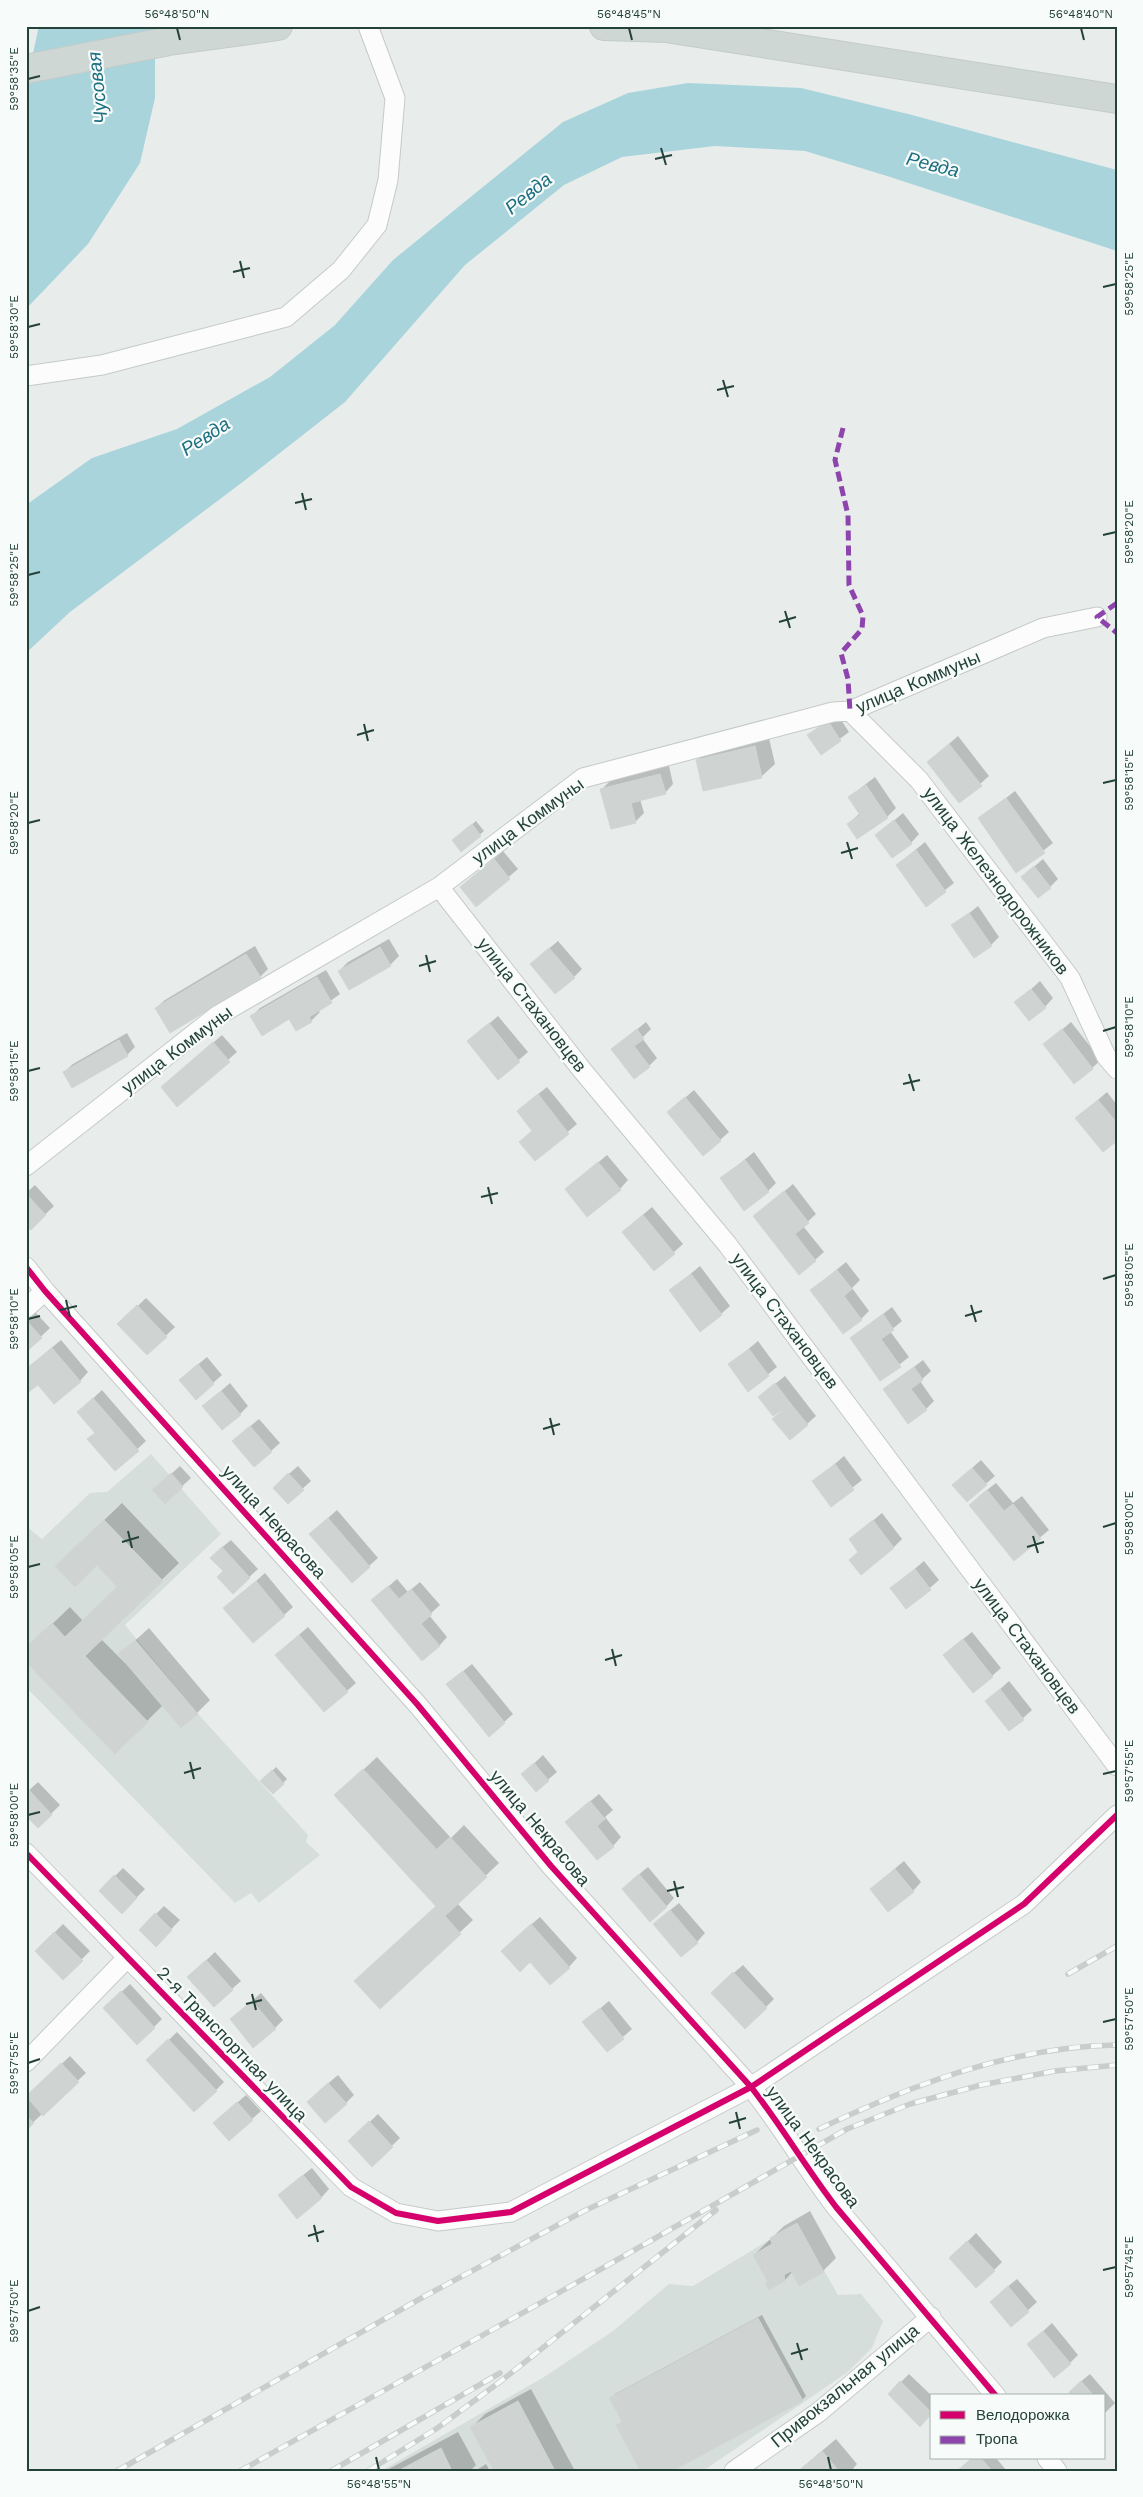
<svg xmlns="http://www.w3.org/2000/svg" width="1143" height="2497" font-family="'Work Sans',sans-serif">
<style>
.built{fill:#d6dedb}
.water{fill:#a9d4db}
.shadow{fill:#0003}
.building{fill:#cfd4d2;stroke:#d1d6d4}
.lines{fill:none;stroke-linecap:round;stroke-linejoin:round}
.street-casing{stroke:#c5cac8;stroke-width:21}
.primary-casing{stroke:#c3ccc9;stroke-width:30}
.street{stroke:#fcfcfc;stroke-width:19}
.primary{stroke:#cfd7d5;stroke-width:28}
.rail-casing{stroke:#c9cdcc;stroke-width:5.5}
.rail{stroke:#f7fbf9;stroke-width:4;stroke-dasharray:11;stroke-linecap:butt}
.quiet{stroke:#8e44ad;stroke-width:5;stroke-dasharray:10 5;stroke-linecap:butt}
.cycleway-casing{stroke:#f7fbf9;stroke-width:9}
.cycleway{stroke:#d6006c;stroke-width:6}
.ticks{fill:none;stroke:#24423a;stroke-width:2}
.labels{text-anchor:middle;stroke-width:4.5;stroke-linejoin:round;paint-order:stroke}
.street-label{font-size:18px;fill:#24423a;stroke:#f7fbf9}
.water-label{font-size:19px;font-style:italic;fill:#1c6f80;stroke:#f7fbf9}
.neatline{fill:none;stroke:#24423a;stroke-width:2}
.ticks-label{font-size:12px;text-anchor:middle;fill:#24423a}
</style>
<rect width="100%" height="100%" fill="#e8edeb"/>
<path class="built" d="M151 1454 221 1534 125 1625 200 1716 308 1835 306 1842 320 1855 259 1903 251 1893 235 1903 26 1687V1526L42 1539 90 1493 107 1492Z
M797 2223 838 2295 861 2294 883 2321 872 2348 848 2372 703 2471H381L544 2377 613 2331 669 2284 693 2286Z"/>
<path class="water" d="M39 26H155V98L140 163 88 244 26 309V85Z
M688 83 801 88 912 115 1117 170V251L887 176 805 151 715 146 622 157 564 185 465 265 345 402 244 481 70 612 26 653V505L92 458 177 429 270 377 335 325 393 260 563 122 628 93Z"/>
<path class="shadow" d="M837 714 849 732 821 753 809 736Z
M768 734 775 764 762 776 704 790 698 760 711 747Z
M958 736 989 776 960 802 928 762Z
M669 766 673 784 665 793 640 799 644 813 635 822 602 789 610 781Z
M875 777 896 808 887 817 848 824 860 813 849 797Z
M1015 791 1053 843 1016 872 979 819Z
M903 813 919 834 911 843 877 835Z
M476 821 484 831 461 851 457 837Z
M925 842 954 883 926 905 897 865Z
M503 851 518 869 476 905 462 887Z
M1043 859 1058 879 1050 887 1022 877Z
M978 906 999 937 991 945 953 926Z
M389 939 399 956 390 965 349 988 339 971 348 962Z
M558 941 582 969 574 977 540 956Z
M255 946 268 969 260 977 156 1008 165 1000Z
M326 970 340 994 318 1010 320 1012 311 1021 297 1029 290 1018 252 1016 260 1008Z
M1040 981 1053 998 1045 1007 1016 1003Z
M498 1016 528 1052 498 1078 469 1041Z
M646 1022 651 1029 642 1038 657 1058 649 1066 613 1049Z
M1071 1022 1101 1060 1092 1068 1045 1044Z
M127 1033 135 1047 127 1055 64 1072 73 1064Z
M222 1035 237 1052 177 1105 171 1079Z
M547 1087 577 1124 535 1160 520 1142 533 1130 527 1103Z
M694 1090 729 1132 720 1140 678 1104Z
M1107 1092 1117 1105V1139L1077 1118Z
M754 1152 776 1183 768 1191 721 1179Z
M607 1155 628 1180 620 1189H567Z
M793 1184 816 1214 803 1226 824 1252 800 1273 755 1216Z
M35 1185 54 1206 31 1228 26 1224V1193Z
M652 1207 683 1244 655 1269 632 1224Z
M846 1262 860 1280 852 1288 869 1311 861 1319 812 1290Z
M700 1266 730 1306 721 1314 671 1290Z
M146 1298 175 1327 147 1354 119 1324Z
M892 1307 902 1321 890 1331 909 1357 881 1379 852 1338Z
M35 1312 50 1328 26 1351V1320Z
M61 1340 88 1372 80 1381 26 1369Z
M758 1341 777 1367 749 1390 730 1364Z
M207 1357 222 1375 196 1398 189 1372Z
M923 1360 931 1371 920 1381 934 1401 926 1409 885 1389Z
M785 1376 816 1416 807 1424 774 1419 785 1408 759 1397Z
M230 1383 248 1406 240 1414 204 1406Z
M102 1390 146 1441 115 1470 96 1432 87 1404Z
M259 1419 280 1443 271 1451 242 1433Z
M844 1456 862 1480 831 1505 814 1482Z
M981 1460 995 1476 967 1500 963 1476Z
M180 1466 191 1478 165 1502 162 1482Z
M298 1466 311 1481 288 1502 283 1479Z
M996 1483 1013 1503 1022 1496 1049 1530 1014 1559 979 1496Z
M122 1503 179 1563 101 1639 125 1663 127 1662 120 1654 149 1628 210 1700 197 1713 163 1705 147 1721 26 1649 70 1607 83 1621 119 1587 97 1564 74 1549Z
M337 1510 378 1558 352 1581 319 1526Z
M882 1513 902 1539 894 1547 859 1551 850 1540Z
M231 1540 258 1569 233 1592 224 1571 220 1549Z
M924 1561 939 1580 907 1608 892 1588Z
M265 1573 293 1607 284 1615 225 1608Z
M397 1579 408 1592 420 1582 440 1605 429 1615 447 1637 439 1646 382 1592Z
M308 1627 356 1683 347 1691 286 1646Z
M972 1632 1001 1668 992 1676 953 1647Z
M472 1664 513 1714 504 1722 457 1676Z
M1009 1681 1032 1710 1010 1730 987 1701Z
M543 1755 557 1772 536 1790 523 1774Z
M377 1757 451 1838 464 1825 499 1863 457 1903 473 1920 380 2007 437 1906 349 1783Z
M276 1767 287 1779 273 1793 262 1781Z
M38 1782 60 1805 38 1827 26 1793Z
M599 1794 613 1810 605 1817 621 1837 613 1846 575 1814Z
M904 1861 921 1882 913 1891 880 1881Z
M648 1867 674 1898 666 1907 632 1880Z
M123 1868 145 1889 122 1912 100 1891Z
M679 1903 705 1933 697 1942 663 1916Z
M164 1906 180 1920 156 1945 140 1930Z
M540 1917 577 1958 569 1967 511 1942Z
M63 1924 90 1951 63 1978 36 1951Z
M215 1952 241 1981 214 2005 197 1969Z
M743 1965 774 1999 766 2007 721 1984Z
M130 1984 162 2019 154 2027 113 2000Z
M261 1993 283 2020 275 2028 240 2011Z
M609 2001 632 2029 607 2051 584 2022Z
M177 2032 224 2082 216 2090 148 2060Z
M70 2056 86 2073 26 2129 27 2097Z
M338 2075 354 2095 346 2103 317 2093Z
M246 2095 261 2111 252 2119 223 2115Z
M378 2114 400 2138 372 2165 350 2141Z
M312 2168 329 2189 321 2198 288 2187Z
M810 2211 836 2258 823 2271 800 2284 793 2271 785 2280 766 2283 769 2281 754 2255 784 2226Z
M976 2233 1002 2262 994 2270 959 2250Z
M1017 2279 1037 2302 1012 2325 1000 2293Z
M762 2315 806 2396 802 2400 617 2426 623 2421 611 2398 615 2394Z
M1052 2323 1078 2355 1070 2363 1029 2344Z
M909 2374 932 2396V2413L889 2394Z
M1090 2374 1115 2403 1104 2414V2396H1074L1079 2383Z
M531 2389 575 2471H495L472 2427 485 2414Z
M458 2432 476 2465 470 2471H385Z
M836 2439 857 2464 851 2471H798Z
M972 2458H996L1007 2471H959Z
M486 2464 490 2471H475Z"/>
<path class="building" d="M828 721 841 741 821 755 807 735Z
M949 744 982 786 959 803 927 762Z
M755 746 762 778 703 791 696 760Z
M660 774 666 794 631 803 636 823 611 829 600 789Z
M866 785 888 818 857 839 847 824 860 815 848 797Z
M1006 798 1045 853 1016 873 978 818Z
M894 820 912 844 892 858 875 835Z
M472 824 481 836 461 852 452 840Z
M916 850 946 892 926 907 896 865Z
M494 859 510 879 476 907 460 887Z
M1034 866 1051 888 1038 898 1021 877Z
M969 913 992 946 974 958 951 925Z
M380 947 391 966 349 990 338 971Z
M549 948 575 978 555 994 530 964Z
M246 954 261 978 170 1033 155 1008Z
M317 977 332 1003 309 1017 312 1022 296 1031 289 1019 262 1036 250 1016Z
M1031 989 1046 1008 1029 1021 1014 1002Z
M489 1023 520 1062 498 1080 467 1041Z
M637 1029 644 1039 634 1046 650 1067 634 1079 611 1049Z
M1062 1029 1093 1069 1074 1084 1043 1044Z
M119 1040 128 1056 72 1088 63 1072Z
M213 1042 230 1062 177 1107 161 1087Z
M538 1094 569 1134 535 1161 519 1142 532 1131 517 1111Z
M685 1097 721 1141 703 1156 667 1112Z
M1098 1100 1117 1123V1141L1103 1152 1075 1118Z
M745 1160 769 1192 744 1211 720 1178Z
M598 1162 621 1190 587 1217 565 1189Z
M784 1191 809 1223 795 1234 816 1261 799 1275 753 1216Z
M26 1194 46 1215 31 1230 26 1225Z
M643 1215 675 1254 654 1271 622 1232Z
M837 1270 852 1289 844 1296 862 1320 843 1334 810 1290Z
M691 1274 722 1315 700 1332 669 1290Z
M137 1305 167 1337 147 1355 117 1324Z
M883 1314 894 1330 881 1339 901 1367 880 1381 850 1338Z
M26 1320 42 1338 26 1352Z
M52 1348 81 1382 54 1404 38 1385 26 1394V1369Z
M749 1349 769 1376 748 1392 728 1364Z
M198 1364 214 1384 196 1400 179 1380Z
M914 1367 923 1380 911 1389 927 1410 908 1424 883 1389Z
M775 1383 791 1404 773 1416 758 1397Z
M221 1391 241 1415 222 1430 202 1406Z
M93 1398 139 1451 115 1471 87 1439 95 1433 77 1412Z
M791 1404 808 1425 790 1440 772 1419Z
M250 1426 272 1452 254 1467 232 1441Z
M835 1464 854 1490 831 1507 812 1481Z
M972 1468 987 1485 967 1502 952 1485Z
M171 1473 183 1487 165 1504 152 1490Z
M288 1473 304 1490 288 1504 273 1488Z
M987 1490 1004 1511 1013 1504 1041 1539 1014 1561 969 1505Z
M328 1518 370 1567 352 1583 309 1534Z
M104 1520 163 1581 85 1656 148 1722 115 1754 26 1662V1647L52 1623 65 1637 117 1587 97 1565 75 1587 55 1566Z
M873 1520 894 1548 861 1575 849 1560 858 1552 849 1539Z
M222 1547 250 1578 233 1594 217 1577 223 1571 210 1558Z
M915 1569 931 1590 906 1609 890 1588Z
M256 1581 285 1616 253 1643 223 1608Z
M388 1586 399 1599 411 1589 432 1614 421 1624 440 1646 422 1661 371 1600Z
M299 1635 348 1692 324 1712 275 1655Z
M963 1639 993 1677 973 1693 943 1655Z
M135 1640 198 1714 181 1728 118 1654Z
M463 1671 505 1723 489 1737 446 1684Z
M1000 1689 1024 1720 1009 1731 985 1701Z
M534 1763 549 1781 536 1792 521 1774Z
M363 1769 437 1850 408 1876 334 1795Z
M272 1770 284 1784 273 1794 260 1781Z
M29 1790 52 1815 38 1828 26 1816V1792Z
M590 1801 605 1819 597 1826 614 1847 597 1860 565 1822Z
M450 1837 487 1877 445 1916 408 1876Z
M895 1869 914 1892 888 1912 870 1889Z
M639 1874 667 1907 650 1922 622 1889Z
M114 1875 137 1898 122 1914 99 1891Z
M436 1906 461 1934 380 2009 354 1981Z
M670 1910 698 1943 681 1957 653 1924Z
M155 1913 172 1930 156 1947 139 1930Z
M531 1924 570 1968 550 1985 530 1962 520 1972 501 1951Z
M54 1932 83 1961 63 1980 35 1951Z
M206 1960 233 1990 214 2007 187 1977Z
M733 1972 767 2008 745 2029 711 1993Z
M121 1991 155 2028 137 2045 103 2008Z
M252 2001 276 2029 253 2048 230 2019Z
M600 2008 624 2039 607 2052 582 2022Z
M168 2039 217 2091 194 2112 146 2060Z
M61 2063 79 2082 43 2116 26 2096Z
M328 2083 347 2104 325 2123 307 2102Z
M237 2102 253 2120 229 2141 213 2123Z
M26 2116 34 2123 26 2131Z
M369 2121 393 2147 372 2167 348 2141Z
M303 2175 322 2198 297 2219 278 2195Z
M797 2223 824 2272 799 2286 791 2271 784 2275 785 2281 769 2290 765 2283 768 2282 753 2255 772 2244 770 2238Z
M967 2241 995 2271 976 2288 949 2258Z
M1008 2286 1029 2312 1011 2327 990 2302Z
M758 2318 803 2401 672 2471H640L616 2425 622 2422 609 2398Z
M1043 2331 1071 2364 1054 2378 1027 2344Z
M900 2381 932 2413 920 2427 888 2394Z
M1081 2381 1094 2396H1072L1069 2392Z
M518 2401 555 2471H494L470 2427Z
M441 2448 452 2471H398Z
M822 2451 839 2471H799Z
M972 2458H981L992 2471H957Z"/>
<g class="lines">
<defs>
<path id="street" d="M26 376 102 365 286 317 341 270 377 225 388 180 395 98 368 26
M850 711 919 780 1070 978 1106 1056 1117 1069
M439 887 582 1070 727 1244 1117 1766
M26 1166 217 1016 439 887 583 778 833 712 850 711 1043 628 1097 617
M26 1267 45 1291 417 1704 551 1866 751 2087C781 2125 806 2168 836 2207L996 2396
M26 1308 45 1291
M26 1853 351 2187 396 2213 438 2221 511 2212 751 2087 1024 1904 1117 1815
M26 2062 127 1958
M1047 2458 1057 2471
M734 2471 819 2412 931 2317"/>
<path id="primary" d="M604 26 666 28 1117 99
M26 69 169 41 278 26"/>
</defs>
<use href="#street" class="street-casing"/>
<use href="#primary" class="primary-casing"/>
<use href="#street" class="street"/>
<use href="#primary" class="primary"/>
<defs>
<path id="rail" d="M1068 1974 1117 1946
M819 2129C914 2084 1010 2047 1117 2045
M117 2471 425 2296 584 2211 757 2130
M240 2471 601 2269 847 2129 910 2104 981 2085 1055 2071 1117 2065
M331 2471 500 2373
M368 2471 436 2429 501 2381 716 2210"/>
</defs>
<use href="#rail" class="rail-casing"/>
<use href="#rail" class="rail"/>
<path class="quiet" d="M843 428 835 460 848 515 849 585 863 616 862 629 841 653 848 679 850 711
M1117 603 1097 617 1117 633"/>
<defs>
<path id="cycleway" d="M26 1267 45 1291 417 1704 551 1866 751 2087C781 2125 806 2168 836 2207L996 2396
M26 1853 351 2187 396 2213 438 2221 511 2212 751 2087 1024 1904 1117 1815"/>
</defs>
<use href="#cycleway" class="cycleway-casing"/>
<use href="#cycleway" class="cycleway"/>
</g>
<path class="ticks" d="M177 28 180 40M629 28 632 40M1081 28 1084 40M28 79 40 76M661 148 666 165M655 159 672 155M240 261 244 278M233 272 250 268M1103 287 1116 284M28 327 40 324M723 380 728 397M717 390 734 386M302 493 306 510M295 503 312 499M1103 535 1116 532M28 575 40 572M785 611 790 628M779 622 796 617M364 724 368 741M357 735 374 730M1103 783 1116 780M28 823 40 820M847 842 852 859M841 853 858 848M426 955 430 972M419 966 436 961M1103 1031 1116 1027M28 1071 40 1068M909 1074 914 1091M903 1084 920 1080M488 1187 492 1204M481 1197 498 1193M1103 1279 1116 1275M66 1300 70 1317M971 1305 976 1322M60 1310 77 1306M965 1316 982 1311M28 1319 40 1316M550 1418 554 1435M543 1429 560 1424M1103 1527 1116 1523M128 1531 132 1548M1033 1536 1038 1553M122 1542 139 1537M1027 1547 1044 1542M28 1567 40 1564M612 1649 616 1666M605 1660 622 1655M190 1762 194 1779M184 1773 201 1768M1103 1774 1116 1771M28 1815 40 1812M674 1881 678 1897M667 1891 684 1887M252 1994 256 2010M246 2004 262 2000M1103 2022 1116 2019M28 2063 40 2059M736 2112 740 2129M729 2123 746 2118M314 2225 318 2242M308 2236 324 2231M1103 2270 1116 2267M28 2311 40 2307M797 2343 802 2360M791 2354 808 2349M376 2457 379 2470M828 2457 831 2470"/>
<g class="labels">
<g class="street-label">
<text transform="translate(918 682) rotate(-23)" y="6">улица Коммуны</text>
<text transform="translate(528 821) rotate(-36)" y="6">улица Коммуны</text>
<text transform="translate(996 881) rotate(53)" y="6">улица Железнодорожников</text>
<text transform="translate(532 1005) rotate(52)" y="6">улица Стахановцев</text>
<text transform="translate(177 1050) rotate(-37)" y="6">улица Коммуны</text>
<text transform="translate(785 1321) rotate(53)" y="6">улица Стахановцев</text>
<text transform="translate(274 1522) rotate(48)" y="6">улица Некрасова</text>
<text transform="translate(1027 1646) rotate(53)" y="6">улица Стахановцев</text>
<text transform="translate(540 1828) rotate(50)" y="6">улица Некрасова</text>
<text transform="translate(232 2044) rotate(46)" y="6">2-я Транспортная улица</text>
<text transform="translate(813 2147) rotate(54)" y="6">улица Некрасова</text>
<text transform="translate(845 2386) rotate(-39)" y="6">Привокзальная улица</text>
</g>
<g class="water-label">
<text transform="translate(97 88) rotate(-96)" y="7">Чусовая</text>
<text transform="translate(933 164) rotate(14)" y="7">Ревда</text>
<text transform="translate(528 193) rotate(-39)" y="7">Ревда</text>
<text transform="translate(205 436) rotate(-33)" y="7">Ревда</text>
</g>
</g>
<rect width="1143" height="2497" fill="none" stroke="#f7fbf9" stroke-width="55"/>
<rect x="930" y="2394" width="175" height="65" fill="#f7fbf9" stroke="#a3b1ad"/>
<rect x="940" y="2411" width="25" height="8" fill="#d6006c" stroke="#a3b1ad"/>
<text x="976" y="2420" font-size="15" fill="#24423a">Велодорожка</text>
<rect x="940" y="2436" width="25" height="8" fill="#8e44ad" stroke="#a3b1ad"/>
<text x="976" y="2444" font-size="15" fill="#24423a">Тропа</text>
<rect x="28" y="28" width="1088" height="2442" class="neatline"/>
<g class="ticks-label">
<text x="177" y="18">56°48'50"N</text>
<text x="629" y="18">56°48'45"N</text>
<text x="1081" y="18">56°48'40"N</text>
<text transform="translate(14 79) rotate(-90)" y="4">59°58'35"E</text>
<text transform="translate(1129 284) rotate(-90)" y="4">59°58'25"E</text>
<text transform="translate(14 327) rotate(-90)" y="4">59°58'30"E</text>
<text transform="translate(1129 532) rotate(-90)" y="4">59°58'20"E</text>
<text transform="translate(14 575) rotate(-90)" y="4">59°58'25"E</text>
<text transform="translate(1129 780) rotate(-90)" y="4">59°58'15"E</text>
<text transform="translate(14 823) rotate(-90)" y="4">59°58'20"E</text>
<text transform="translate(1129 1027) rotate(-90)" y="4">59°58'10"E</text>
<text transform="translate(14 1071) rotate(-90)" y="4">59°58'15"E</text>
<text transform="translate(1129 1275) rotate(-90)" y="4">59°58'05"E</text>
<text transform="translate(14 1319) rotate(-90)" y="4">59°58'10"E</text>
<text transform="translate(1129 1523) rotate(-90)" y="4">59°58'00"E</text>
<text transform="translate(14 1567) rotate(-90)" y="4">59°58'05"E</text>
<text transform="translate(1129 1771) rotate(-90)" y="4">59°57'55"E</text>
<text transform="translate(14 1815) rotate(-90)" y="4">59°58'00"E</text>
<text transform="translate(1129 2019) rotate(-90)" y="4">59°57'50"E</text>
<text transform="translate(14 2063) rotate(-90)" y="4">59°57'55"E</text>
<text transform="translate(1129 2267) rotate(-90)" y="4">59°57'45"E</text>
<text transform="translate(14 2311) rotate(-90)" y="4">59°57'50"E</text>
<text x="379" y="2488">56°48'55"N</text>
<text x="831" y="2488">56°48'50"N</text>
</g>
</svg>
